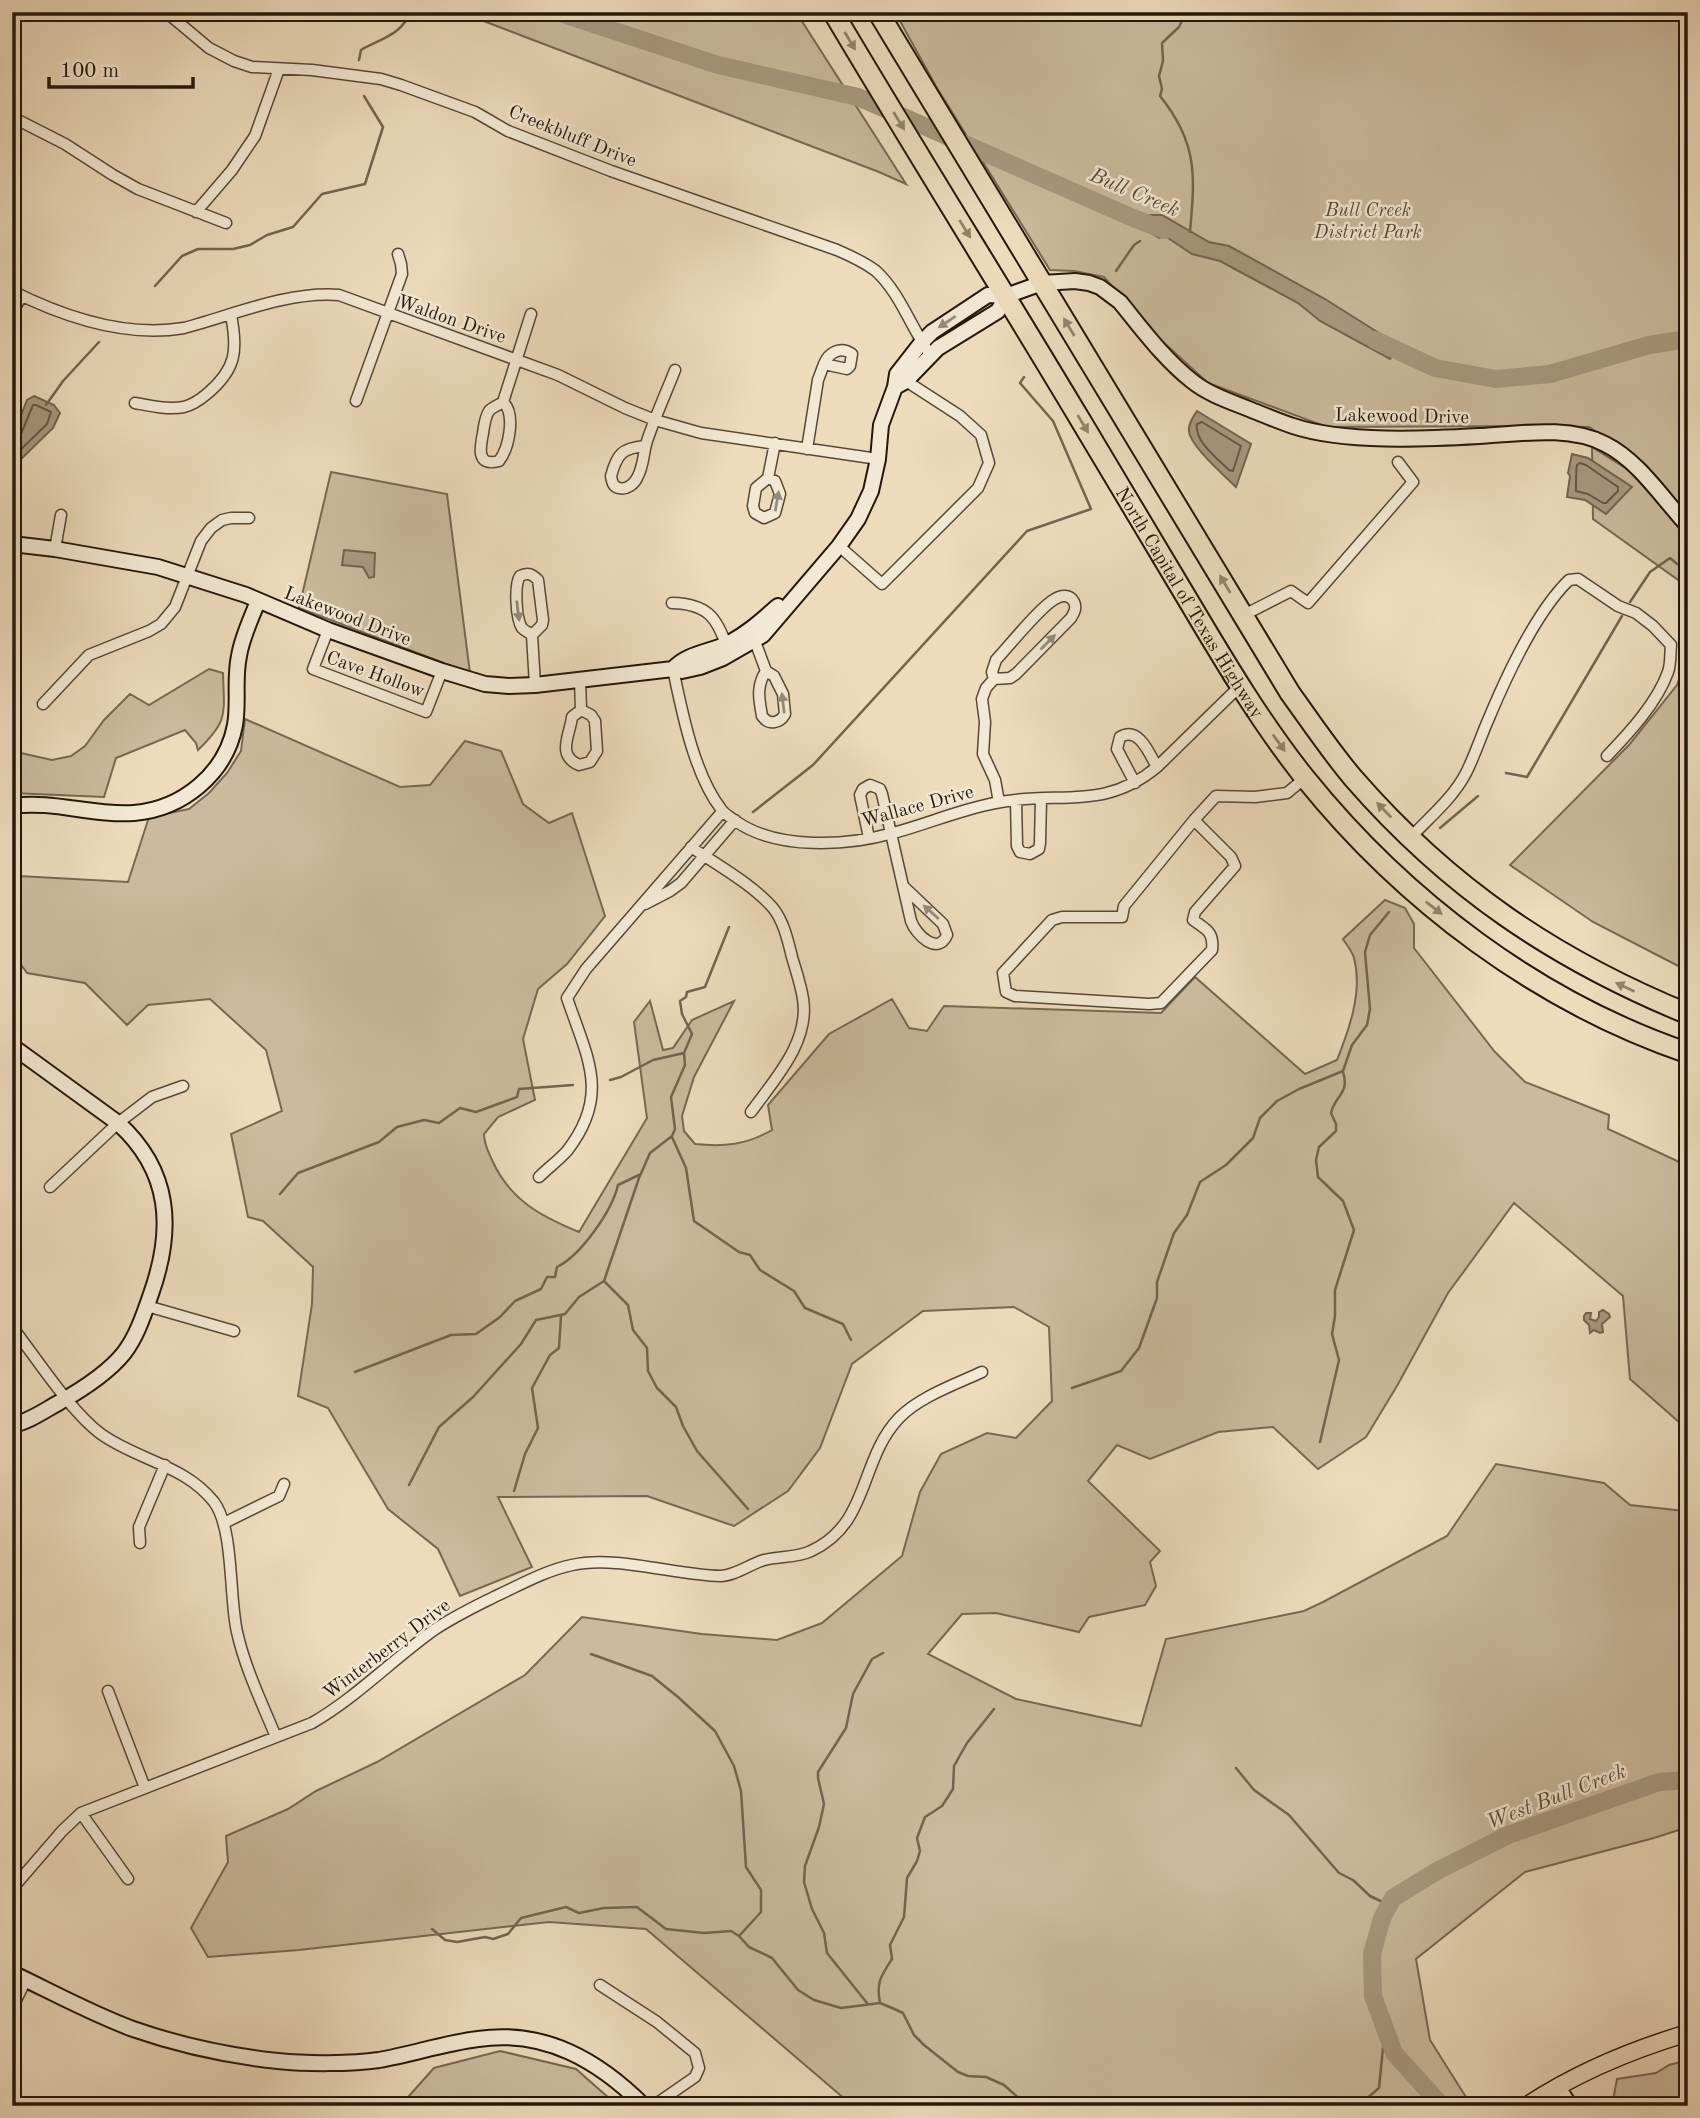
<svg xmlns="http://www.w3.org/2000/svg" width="1700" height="2118" font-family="'Old Standard TT',serif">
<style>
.green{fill:#cbba9e;stroke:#786854;stroke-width:2}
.water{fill:#a99880;stroke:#746451;stroke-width:2}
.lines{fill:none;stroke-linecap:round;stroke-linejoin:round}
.shore{stroke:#665846;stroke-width:2}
.stream{stroke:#746451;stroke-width:2.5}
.river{stroke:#a99880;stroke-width:18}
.street-casing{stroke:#564837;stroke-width:13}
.secondary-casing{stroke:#24170b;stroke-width:18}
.primary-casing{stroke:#24170b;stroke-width:19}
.highway-casing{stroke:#24170b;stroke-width:23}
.street{stroke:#f3e8d3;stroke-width:10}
.secondary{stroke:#f3e8d3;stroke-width:14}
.primary{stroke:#eddbbc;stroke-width:16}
.highway{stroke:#eddbbc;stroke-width:19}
.oneway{fill:#93836c}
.oneway2{fill:#968a79}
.labels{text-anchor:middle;stroke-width:5;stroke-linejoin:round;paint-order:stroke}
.street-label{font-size:19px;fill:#24170b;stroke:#f3e8d3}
.park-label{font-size:19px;font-style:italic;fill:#564837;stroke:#f3e8d3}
.water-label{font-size:21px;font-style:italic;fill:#594b3a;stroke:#f3e8d3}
</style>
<rect width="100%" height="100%" fill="#eddbbc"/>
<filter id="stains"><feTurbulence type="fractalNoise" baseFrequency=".00286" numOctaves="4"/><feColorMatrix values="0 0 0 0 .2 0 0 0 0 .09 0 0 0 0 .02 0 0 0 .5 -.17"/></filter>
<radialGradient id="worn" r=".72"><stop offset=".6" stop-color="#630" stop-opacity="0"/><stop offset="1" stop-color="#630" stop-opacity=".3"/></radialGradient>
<path class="green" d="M460 12H796L906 184 879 172Z
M895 12H1688V517L1627 452 1589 427 1545 426 1327 427 1208 383 1150 330 1104 277 1074 271 1050 270 937 88Z
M1592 447 1630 471 1688 536V587L1593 519Z
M331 472 447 494 470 673 299 608Z
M1688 655V971L1593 922 1510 865 1629 745 1677 685Z
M209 669 223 673C224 714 229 720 198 750L196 743 185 730 116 758 104 797 12 793V751L52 760 71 756 85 746 104 720 130 694 149 705Z
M245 719 400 787 430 785 465 741 501 751 523 804 549 823 572 813 605 916 567 964 538 989 523 1039 535 1100 498 1117 484 1134C484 1144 488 1151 492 1160 510 1200 540 1216 579 1232L647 1118 634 1022 650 1001 663 1050 673 1048 692 1020 734 1001 694 1077 682 1116 684 1131 695 1144C724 1147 746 1145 772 1130L768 1105 829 1034 892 999 909 1028 927 1031 944 1006 1161 1013 1195 977 1305 1074 1337 1060C1349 1030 1363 991 1354 958 1352 951 1346 944 1343 939L1385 900 1405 908 1414 924V948L1495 1052 1525 1082 1609 1115 1608 1129 1688 1166V1430L1630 1379 1623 1296 1514 1203 1448 1293 1397 1386 1366 1437 1318 1469 1273 1427 1218 1432 1150 1459 1117 1445 1088 1481 1160 1551 1150 1562 1156 1586 1145 1605 1089 1617 1079 1632 996 1613 962 1614 928 1654 1016 1699 1141 1726 1166 1639 1304 1611 1323 1602 1447 1536 1496 1464 1604 1483 1630 1505 1684 1511 1688 1517V1827L1654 1838 1525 1872 1416 1959 1430 2040 1471 2105 853 2106 646 1929 549 1922 299 1950 208 1957 191 1928 228 1862 226 1836 288 1809 316 1791 377 1762 525 1675 582 1617 702 1634 777 1640 822 1623 902 1556 920 1492 941 1454 987 1433 1016 1438 1052 1401 1049 1327 1014 1307 923 1311 852 1364 820 1448 788 1491 734 1526 647 1496 498 1497 532 1567 460 1596 438 1549 388 1509 328 1408 298 1396 312 1304 313 1267 263 1221 248 1217 231 1134 282 1111 266 1050 210 999 148 1005 127 1025 85 983 27 973 12 952V887L19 876 128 882 149 817 189 809 209 793 227 773 241 751Z
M500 2051 576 2069 618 2106H400L434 2068Z
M1688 2060V2106H1612L1617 2079 1656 2073 1669 2065Z"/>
<path class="water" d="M1147 215H1162L1209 242 1229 246 1325 299 1398 345 1390 359 1320 321 1298 303 1220 261 1192 254 1165 236 1159 238 1140 226Z
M34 396 54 405 60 413 53 428 12 468V439L27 400Z
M1197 411 1251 444 1236 487C1225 476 1190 446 1189 431 1188 424 1193 417 1197 411Z
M1572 454 1588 458 1632 487 1606 514 1585 500 1567 497 1570 476 1568 473Z
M344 550 375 553 374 577 369 578 363 567 342 565Z
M1603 1310 1609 1314 1610 1317 1602 1324 1603 1332 1600 1333 1594 1330 1590 1333 1589 1325 1584 1320V1316L1586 1313H1591L1590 1319 1596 1321 1599 1317V1312Z"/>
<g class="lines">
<path class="shore" d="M1202 422 1241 446 1233 471 1229 470C1218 459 1194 441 1197 424Z
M12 438 21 434 33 405H36L51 412 47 424 12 458
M1580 463 1586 465 1618 487V491L1606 503H1603L1588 494 1576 491C1576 487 1576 468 1577 465Z"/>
<path class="stream" d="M1186 12 1179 27 1162 43 1163 61 1159 76 1162 89 1160 96C1198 143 1195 176 1190 232
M359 60 361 50C380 39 403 34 410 12
M1116 271 1134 245 1140 241
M155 286 182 256 198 249H233L250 245 267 235 293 227 322 194 365 184 383 127 364 96
M46 405 63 381 99 342
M1630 602 1650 572 1670 558 1688 573
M1506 773 1527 777 1622 616
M753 812 813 765 1027 531 1091 509 1053 421 1020 383 1024 377
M1440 828 1478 796
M610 1080 621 1077 653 1060 684 1053
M672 1137 686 1168 694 1221 739 1252 750 1255 760 1270 794 1291 805 1308 843 1324 851 1340
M280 1194 298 1173 379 1142 397 1127 424 1120 439 1123 460 1108 476 1112 517 1097 519 1089 573 1085
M604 1281 628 1305 633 1330 647 1348 648 1371 657 1388 676 1407 683 1426 697 1451 748 1509
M355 1372 451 1335 476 1334 500 1317 515 1301 541 1289 547 1277H555L557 1267C581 1255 612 1211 618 1185L641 1174
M1072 1388 1121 1371 1139 1348 1157 1298V1282L1174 1233 1187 1215 1200 1182 1226 1165 1253 1138 1260 1118 1277 1101 1299 1089 1343 1071 1352 1045 1367 1025 1370 1009 1365 952 1370 935 1389 912
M1320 1442 1339 1360 1332 1334 1335 1316V1290L1354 1230 1343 1201 1318 1177 1316 1160 1319 1147 1336 1131V1124L1331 1113C1335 1095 1350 1094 1343 1072
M409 1485 439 1427 473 1397 521 1344 536 1320 565 1314 579 1297 604 1281 639 1178 650 1153 672 1136 675 1129 671 1097 685 1065 684 1053 692 1034 682 1014 680 1001 686 997 687 992 705 987 729 927
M514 1491 525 1454 538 1428 532 1388 550 1355 559 1348 561 1316
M591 1654 652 1676 678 1697 715 1731 734 1766 741 1791 746 1867 761 1890V1912L740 1935
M1236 1768 1254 1790 1289 1815 1339 1873 1353 1880 1370 1896 1389 1905
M432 1929 445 1940 457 1942 485 1937 493 1939 508 1934 521 1918 566 1907 579 1913 604 1908 637 1907 666 1929 704 1933 731 1931 739 1936 749 1947 772 1958 798 1990 814 2000 841 2008 880 2003 892 2008 903 2013 914 2035 924 2045 958 2072 968 2076 986 2077 1004 2085 1022 2101 1030 2106
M867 2003 827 1953 824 1933 812 1909 804 1882 805 1866 819 1827 824 1804 818 1778V1772L846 1728 853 1694 872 1659 883 1653
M880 2003C876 1982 881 1976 892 1959L890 1945 904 1917 907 1878 917 1861 920 1851 917 1838 925 1817 942 1806 953 1789 954 1766 967 1743 994 1709
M1358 2106 1379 2088 1385 2028
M1683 2106 1688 2092"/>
<path class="river" d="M557 12 718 65 858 97 1133 218 1165 230
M1375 340 1435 368 1496 379 1550 374 1649 345 1688 339
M1442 2106 1394 2053 1373 1996 1372 1954 1382 1918 1393 1898 1437 1871 1508 1835 1659 1782 1688 1780"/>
<defs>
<path id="street" d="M166 12 209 48 234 61 252 67 312 70 381 79 401 85 475 112 508 131 611 171 837 250C851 256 864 262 876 271 900 293 911 328 930 354
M12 117 65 144 113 175 138 189 226 223
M196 212 232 170 255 136 279 69
M12 291C64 317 125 338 184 328 233 315 288 291 339 295L558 375 625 408 655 420 701 433 878 459
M12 312 22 296
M356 401 402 274 401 264 398 254
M503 402C516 414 509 448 499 461 476 467 480 448 483 433 484 426 485 417 489 411 492 407 499 405 503 402L531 314
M135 403C151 406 168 410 184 407 192 405 201 399 208 393 236 369 238 351 231 315
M645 446C622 448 617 454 611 476 612 482 613 487 619 488 627 490 634 484 637 478 644 466 643 453 647 441 655 417 666 393 675 370
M807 449 818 380 824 364 847 369 850 366 852 354C841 346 829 352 824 364
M768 478 775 481 780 494 775 513 764 518 755 513 753 506 756 488 768 478 775 443
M839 546 882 584 978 488 989 463 981 435 960 416 906 381
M55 549 61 515
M672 603C706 604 717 616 727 648
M1244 615 1291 591 1308 603 1413 482 1398 462
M328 630 313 669 426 712 442 671
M532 635C528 632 525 631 522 628 516 619 514 585 520 576 528 572 532 574 538 580L543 620 542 625 532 635 535 685
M753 636 766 671 774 676 783 694 785 714C780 723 769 726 762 716 759 699 756 686 766 671
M673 669C682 712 694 774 721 809 725 815 732 818 737 822 778 850 847 846 893 833 927 824 959 810 995 803 1057 790 1103 812 1157 767L1240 686
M994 679 992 672 996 660C1009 646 1041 606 1055 599 1061 595 1070 594 1074 602 1077 608 1074 613 1071 618L1016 674 1010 678 994 679 986 688 982 699 985 722 983 754 995 780 999 802
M580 680 581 710
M43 704 89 655 149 631 161 624 175 607 201 541 211 528 222 520 231 518H249
M581 710 591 715 595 721 597 751 590 762 579 765C556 755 570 735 572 717Z
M1135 783 1117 749 1120 737C1139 726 1149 753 1157 767
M1016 800 1017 846 1020 852 1030 854 1039 849 1040 843 1041 799
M1194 820 1231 857 1235 866 1195 912 1193 920C1207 930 1214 932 1212 950L1161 1003 1149 1004 1015 996 1006 992 1003 973 1052 920 1062 917H1122L1124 906 1194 820 1216 796 1255 797 1287 793 1305 778
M1411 837C1430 817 1453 798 1466 773 1475 755 1481 736 1489 718 1507 675 1536 612 1569 580L1578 579 1618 606 1636 613 1653 626 1671 645C1670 653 1671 664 1668 672 1657 703 1629 733 1607 756
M869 838 860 795 863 789 870 785 880 789 882 794 911 921C916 935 938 956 947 935L943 924 904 887
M691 847C717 865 752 884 773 908 784 922 788 941 792 957 796 971 801 985 803 999 810 1042 774 1080 751 1112
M645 904 670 891 681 883 735 820
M539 1177C548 1168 559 1160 567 1151 611 1095 587 1057 567 998L586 969 722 812
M50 1187 118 1123 152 1097 183 1086
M147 1306 234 1331
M13 1328C37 1359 71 1412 101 1434 137 1460 185 1465 214 1502 234 1529 229 1597 237 1632 245 1668 262 1703 276 1737
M224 1523 279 1496 284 1484
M140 1543 139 1527 165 1465
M108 1691 145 1788
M81 1813 128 1879
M12 1889 62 1831 81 1813 312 1723C357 1697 392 1660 434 1630 453 1617 474 1607 494 1597 520 1585 544 1571 572 1565 615 1555 675 1575 720 1576 735 1576 750 1564 764 1560 779 1556 797 1558 811 1551 870 1524 859 1460 899 1418 919 1397 956 1384 982 1372
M600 1985 657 2022 695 2053 699 2068 695 2077 653 2106
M12 2008 26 1980"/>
<path id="secondary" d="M895 387 906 381 938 348 998 311 1006 296
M12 544 55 549 158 567 246 595 328 630 442 671 485 684 509 686 535 685 673 669 682 671 700 667 723 658 763 635 839 546 858 519 871 491 878 459 881 425 895 387 897 374 922 342 932 332 988 295 1006 296 1042 283 1075 281 1089 283 1100 287 1120 302C1142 329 1164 359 1192 381 1208 394 1229 401 1249 409 1264 415 1278 421 1293 426 1344 443 1426 439 1479 436 1519 434 1568 425 1605 444 1639 461 1662 498 1688 526
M673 669C687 653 711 652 729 643 748 633 762 620 778 606
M12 806C53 800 93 816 134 813 182 809 226 774 235 725 239 703 234 679 239 656 242 637 251 619 258 601
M12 1046 118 1123C171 1171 174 1229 151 1294 144 1314 137 1336 124 1353 108 1373 83 1389 60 1402 45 1410 29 1422 12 1425
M12 1973C52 1992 92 2014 133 2029 179 2045 230 2056 278 2061 306 2064 352 2064 379 2060 413 2054 445 2043 478 2039 545 2029 599 2061 644 2106
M1558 2087 1570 2106"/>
<path id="primary" d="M1526 2106C1576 2073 1631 2050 1688 2033"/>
<g id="highway">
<path id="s1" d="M833 12C914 149 999 284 1081 421 1117 482 1154 543 1191 605 1226 664 1262 724 1305 778 1404 901 1538 1002 1688 1053"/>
<path d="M878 12 1290 693C1311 722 1331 752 1354 779 1449 888 1554 959 1688 1014"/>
</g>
</defs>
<use href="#street" class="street-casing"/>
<use href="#secondary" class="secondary-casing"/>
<use href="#primary" class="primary-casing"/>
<use href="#highway" class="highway-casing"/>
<use href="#street" class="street"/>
<use href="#secondary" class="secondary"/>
<use href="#primary" class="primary"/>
<use href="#highway" class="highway"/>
</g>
<defs><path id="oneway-solid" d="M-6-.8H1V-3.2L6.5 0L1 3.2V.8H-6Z" transform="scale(1.75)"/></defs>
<g class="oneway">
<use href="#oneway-solid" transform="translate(850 41) rotate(59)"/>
<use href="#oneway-solid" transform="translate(899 121) rotate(58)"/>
<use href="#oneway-solid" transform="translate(965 229) rotate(58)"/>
<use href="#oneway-solid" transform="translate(1069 327) rotate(-121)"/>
<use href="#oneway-solid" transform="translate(1083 424) rotate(59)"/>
<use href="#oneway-solid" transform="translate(1225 584) rotate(-121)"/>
<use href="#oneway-solid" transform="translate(1279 743) rotate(54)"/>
<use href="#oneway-solid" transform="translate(1384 810) rotate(-134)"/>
<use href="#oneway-solid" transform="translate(1434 908) rotate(38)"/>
<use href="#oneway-solid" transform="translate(1625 987) rotate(-155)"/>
</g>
<g class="oneway2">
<use href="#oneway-solid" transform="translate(947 322) rotate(146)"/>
<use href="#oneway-solid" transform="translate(777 501) rotate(-80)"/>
<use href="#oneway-solid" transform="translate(518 611) rotate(83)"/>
<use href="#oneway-solid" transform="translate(1048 642) rotate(-45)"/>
<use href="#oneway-solid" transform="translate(783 703) rotate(-97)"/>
<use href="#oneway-solid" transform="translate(931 912) rotate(-138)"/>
</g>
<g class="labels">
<g class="street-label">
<text transform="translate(573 135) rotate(22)" y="7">Creekbluff Drive</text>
<text transform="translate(452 318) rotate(19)" y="7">Waldon Drive</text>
<text transform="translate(1402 415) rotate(1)" y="7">Lakewood Drive</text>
<text dy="7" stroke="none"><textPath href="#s1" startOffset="690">North Capital of Texas Highway</textPath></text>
<text transform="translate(348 615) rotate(21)" y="7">Lakewood Drive</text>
<text transform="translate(376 673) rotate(20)" y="7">Cave Hollow</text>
<text transform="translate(917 805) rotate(-15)" y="7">Wallace Drive</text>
<text transform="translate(386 1648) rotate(-37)" y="7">Winterberry Drive</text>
</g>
<g class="park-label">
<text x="1368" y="216">Bull Creek<tspan x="1368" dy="22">District Park</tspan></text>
</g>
<g class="water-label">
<text transform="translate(1135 192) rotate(23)" y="7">Bull Creek</text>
<text transform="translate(1556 1796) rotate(-21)" y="7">West Bull Creek</text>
</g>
</g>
<rect width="1700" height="2118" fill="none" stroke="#eddbbc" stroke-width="42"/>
<rect x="14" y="14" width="1672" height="2090" fill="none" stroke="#24170b" stroke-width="3.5"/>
<rect x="21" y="21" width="1658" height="2076" fill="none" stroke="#24170b" stroke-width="2"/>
<path d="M49 77v10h144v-10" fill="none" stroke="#24170b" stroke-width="3.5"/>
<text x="60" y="77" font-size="21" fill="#24170b" stroke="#f3e8d3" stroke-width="5" paint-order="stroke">100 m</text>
<rect width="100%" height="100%" filter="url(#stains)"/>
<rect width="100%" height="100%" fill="url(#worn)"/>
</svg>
